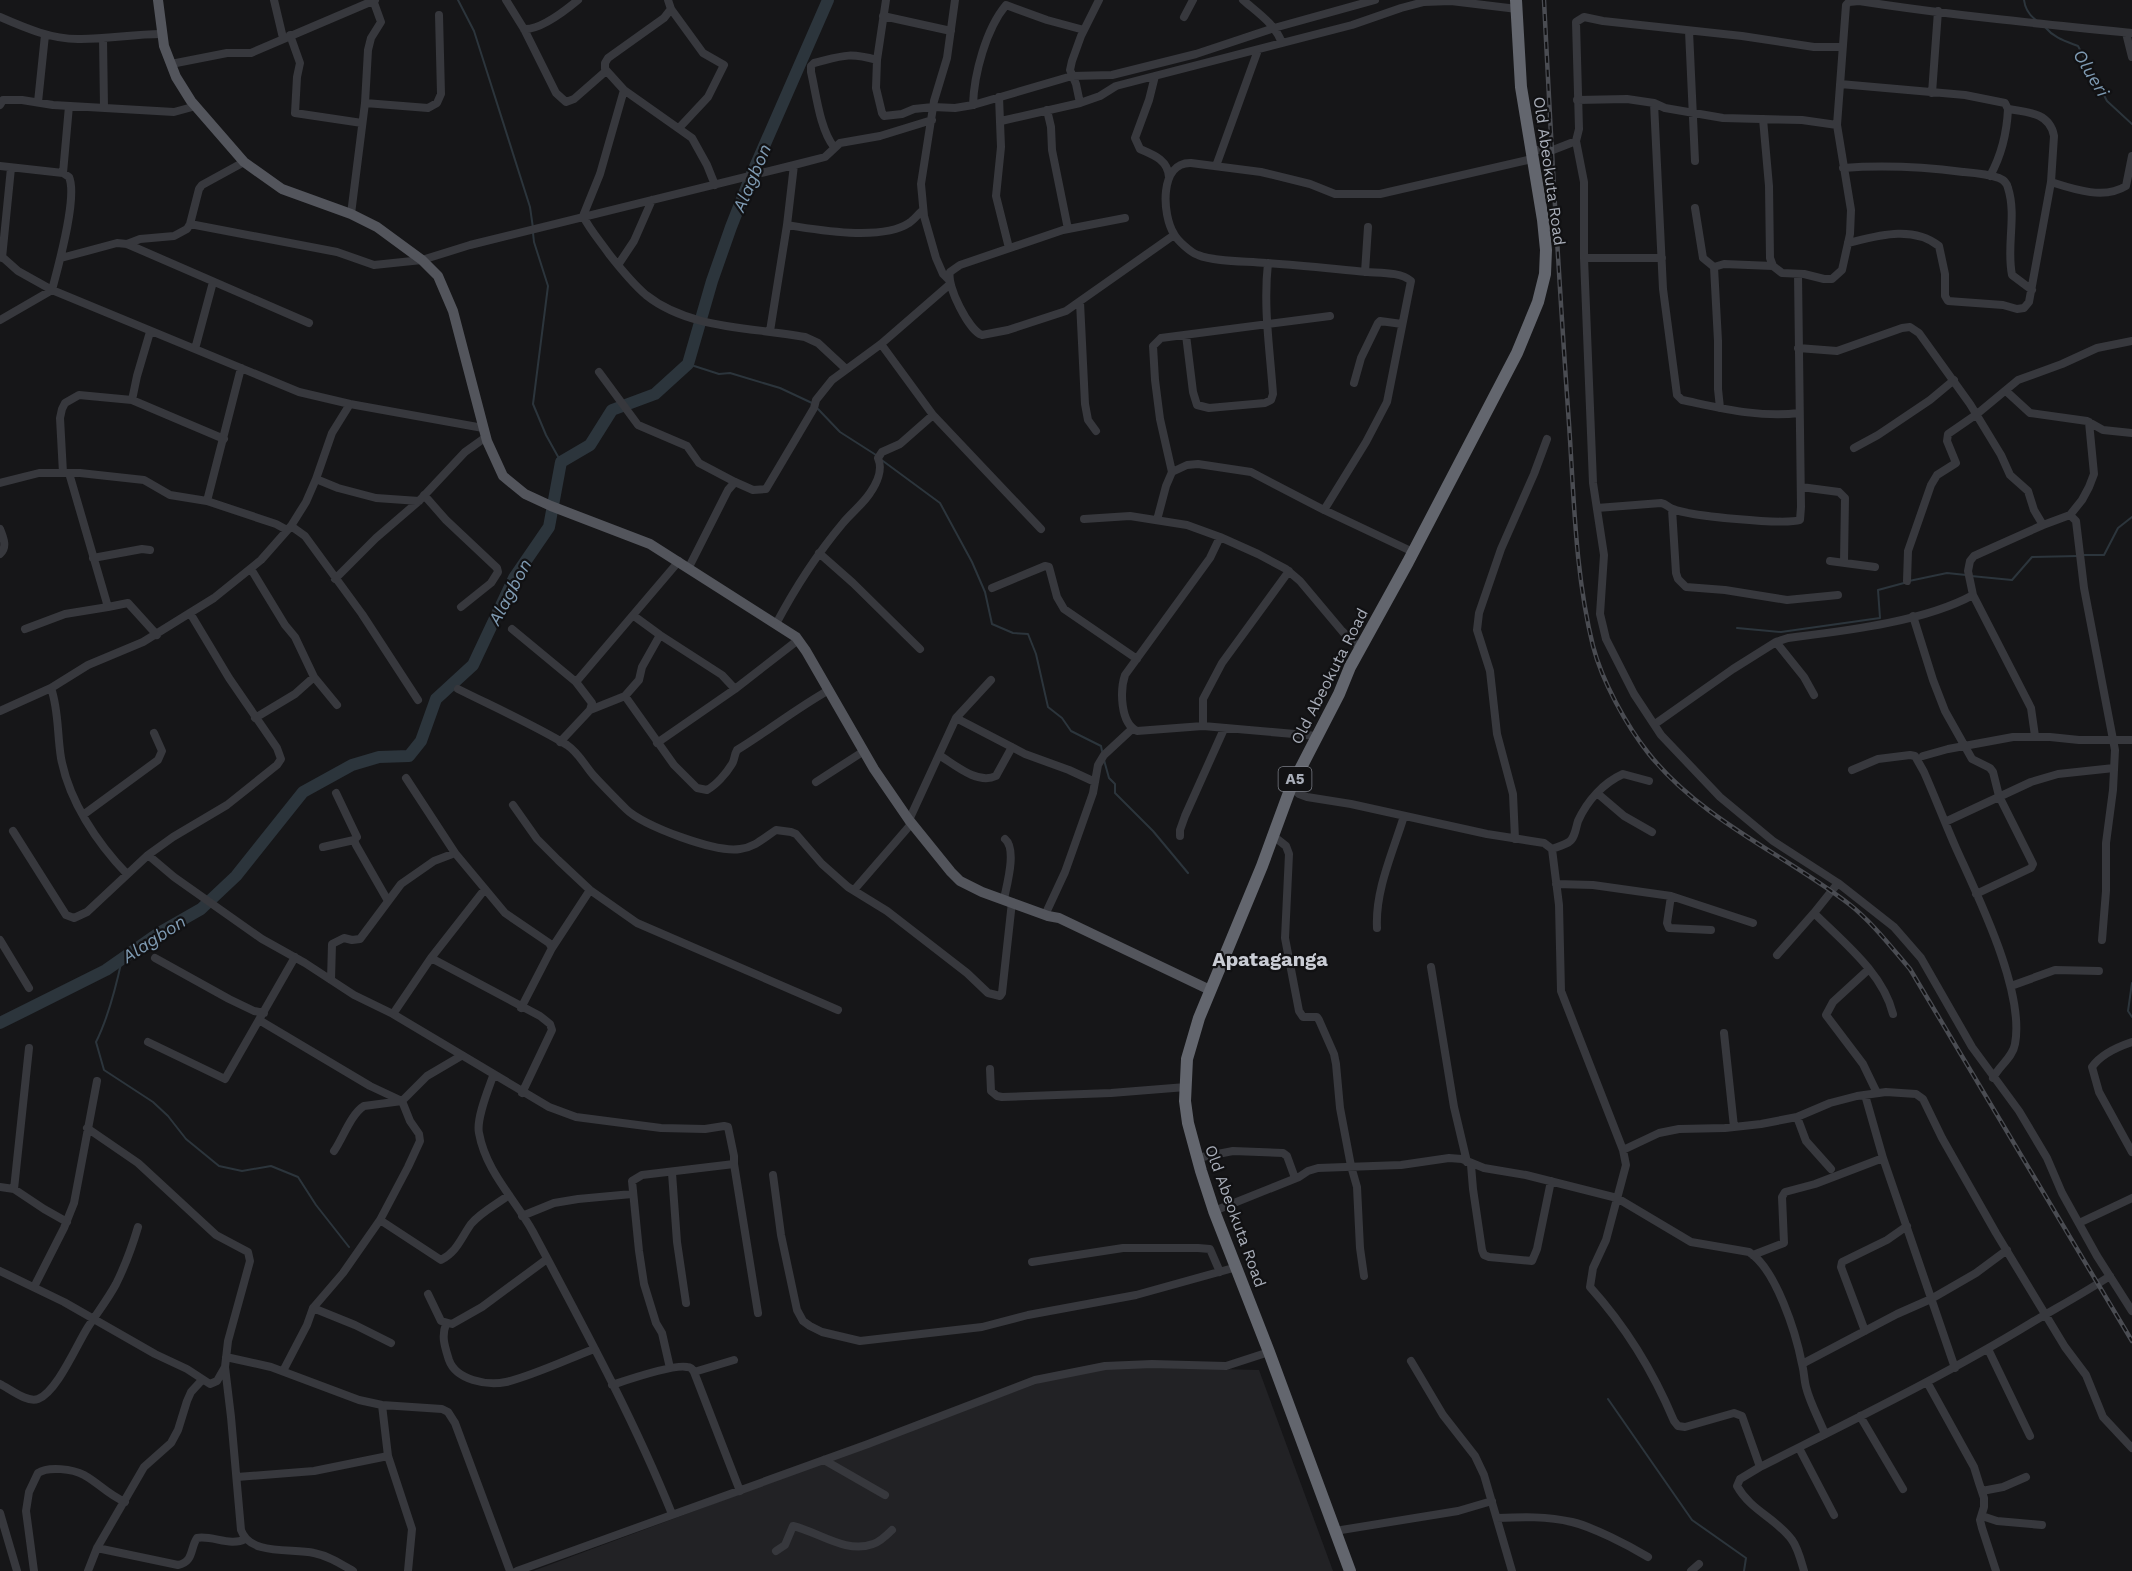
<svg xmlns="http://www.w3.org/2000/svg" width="2132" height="1571" font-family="'Work Sans',sans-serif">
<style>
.built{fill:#222225}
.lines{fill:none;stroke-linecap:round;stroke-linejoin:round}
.stream{stroke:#2c353c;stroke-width:2}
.river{stroke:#2c353c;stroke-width:12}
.minor{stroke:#37383d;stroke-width:8}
.major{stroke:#53555c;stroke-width:10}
.highway{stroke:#63666e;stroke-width:12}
.rail-casing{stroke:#4a4c52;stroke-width:4.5}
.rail{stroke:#111113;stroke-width:2;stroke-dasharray:7;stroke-linecap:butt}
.labels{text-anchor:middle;stroke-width:4.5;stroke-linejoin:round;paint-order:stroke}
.shield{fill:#111113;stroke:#7b7e86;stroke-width:1.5}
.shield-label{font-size:15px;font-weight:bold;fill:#a8adb8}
.street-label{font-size:16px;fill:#a8adb8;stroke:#111113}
.water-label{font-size:18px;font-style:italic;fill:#7f9bb3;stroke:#111113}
.quarter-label{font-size:20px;font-weight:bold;fill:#c9ccd4;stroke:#111113}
</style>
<rect width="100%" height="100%" fill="#161618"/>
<path class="built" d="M1133 1367 1259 1370 1333 1571H533L1060 1375 1099 1369Z"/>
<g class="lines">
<path class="stream" d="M458 0 474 31 530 207 533 228
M2024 0C2025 8 2029 15 2036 20
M2045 27C2054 38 2065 41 2078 46L2107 101 2132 124
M533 233 534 242 548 286 533 404 546 435 561 462
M688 364 719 374 730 373 780 388 812 403
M818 409 840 432 876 455
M883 461 940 503 972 562 985 592 992 624 1013 633 1028 634 1036 654 1048 707 1062 718 1071 731 1101 746 1102 751
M2083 555H2104L2118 528 2132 517
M1971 576 2012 580 2032 557 2078 556
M1909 581 1947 573 1966 575
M1737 628 1781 632 1880 618 1878 590 1904 583
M1104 760 1109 778 1115 784V793L1153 831 1188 873
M122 959C116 987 109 1016 96 1042L104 1070 153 1102 168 1116 186 1139 219 1166 242 1171 271 1166 298 1177 316 1205 349 1247
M2132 983 2128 1011 2132 1017
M1608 1399 1692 1520 1746 1558 1744 1571"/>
<path class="river" d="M0 1023 106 970 159 933 201 909 236 876 303 792 352 765 379 757 409 756 421 741 436 699 473 665 514 578 549 527 561 462 590 445 612 410 655 394 688 364 712 281 731 227 751 176 828 0"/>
<path class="minor" d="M274 0 283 38
M506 0 524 29 556 93 566 102 574 99 606 71
M668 0 671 9 703 53 724 65 708 97 679 128
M886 0 877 60 876 88 882 113 884 116 902 114 914 109 933 107 955 108 973 105 1072 76 1112 75 1196 54 1274 28 1375 0
M1243 0C1258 13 1275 24 1282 43
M671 9 664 18 608 58 605 63V69L624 90 692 138 707 165 715 185
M883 16 951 31
M0 17C25 28 53 40 81 39 108 39 134 34 161 34
M1184 17 1193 0
M524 29C540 30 566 10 578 0
M1689 31 1695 161
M2126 33 2132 57
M290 35 300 63 297 77 295 113 362 123
M103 38 104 108
M1842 47H1814L1742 36 1603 21 1584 17 1576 22 1579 129 1576 141 1584 182V258L1593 483 1604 555 1600 614 1606 639 1634 694 1661 735 1720 797 1773 841 1838 883 1894 927 1921 958 1972 1047 2019 1111 2047 1158 2062 1193 2097 1256 2132 1311
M171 64 227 53H251L375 0
M1155 76 1149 100 1135 138 1140 149C1154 155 1168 160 1169 177
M1840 84 1965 95 2005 103 2008 109C2028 112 2050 113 2054 136L2051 182 2029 302 2024 308 2017 309 2003 305 1948 301 1945 296V274L1939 246C1912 225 1877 236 1848 243
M624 90 600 174 583 216C590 230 600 241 609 254 620 268 632 283 646 295 690 330 753 327 805 337L818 343 846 369
M1932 93 1938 11
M999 97 1001 147 996 196 1009 248
M1577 100 1627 99 1654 103 1665 108 1723 118 1802 120 1837 125
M38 102 45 35
M365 103 428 108 437 103 441 94 439 15
M1080 103 1076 84 1070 70 1072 61 1081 36 1099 0
M1654 103 1663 289 1677 395 1682 400C1721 408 1759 418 1799 413
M0 105 3 100H22L53 105 174 112 196 106
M973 105C974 74 986 29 1006 5L1047 20 1084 30
M1047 110 1051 127 1052 150 1068 229
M1763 119 1769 186 1770 258 1773 266 1782 273 1804 274 1824 279H1832L1842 270 1850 234 1851 210 1837 125 1846 5 1849 2 1859 1C1949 15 2041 24 2132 33
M1001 121 1080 103 1100 96 1116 86 1352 25 1401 8 1424 2 1451 1 1517 9
M834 147C820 130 816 93 811 72V66L814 63C842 56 848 52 877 60
M1531 150H1553L1576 141
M0 166 63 173 69 177C78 197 58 267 52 290L0 320
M1216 166 1258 50
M1843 168C1883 165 1924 167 1963 172 1975 173 1988 174 1999 178 2004 180 2007 183 2008 188 2017 216 2006 246 2012 275L2032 290
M63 173 69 106
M1990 176C2001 156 2007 131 2008 109
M2051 182C2073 189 2104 200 2126 186L2132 156
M1695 208 1703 258 1714 267 1724 264 1773 266
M351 214 365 103 368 50 371 38 381 22 373 0
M1125 218 1063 230 960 265 950 272C946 285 969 331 982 335L1008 330 1066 311 1174 235
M190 224 337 252 374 265 422 260 470 245 794 165 825 157 840 143 880 136 932 120
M787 225C817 230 882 241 909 223 914 220 918 214 923 210
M127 244 140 239 174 236 187 229 190 224 199 189 202 185 244 162
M0 255 18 271 52 290 299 392 350 404 483 428
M2 258 11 168
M61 258 117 243 127 244 309 323
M1584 258H1662
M618 265 634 241 652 200
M1714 267 1718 341V389L1720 408
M1365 272 1368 227
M949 280 943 274 936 258 924 216 921 184 934 101 947 58 955 0
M1080 302 1085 404 1088 420 1096 431
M770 331 787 225 794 165
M1186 335 1193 392 1197 405 1209 408 1265 403 1271 400 1273 394C1270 350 1263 307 1268 263
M881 344 933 415 1041 529
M1798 348 1837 351 1902 328 1910 327 1919 333 1970 404 2001 455 2010 475 2028 491 2034 510 2043 525 2070 515 2082 500 2089 487 2094 474 2089 422
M195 349 213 282
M599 372 638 425 687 446 699 463 735 482 753 490 766 489 814 408 816 400 832 380 881 344 949 285
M1354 383 1361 358 1378 323 1380 321 1402 324
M2006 391 2030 413 2087 421 2103 430 2132 433
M132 400 137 376 150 332
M1854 448 1878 435 1930 400 1954 380
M1172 472 1160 419 1155 380 1153 346 1161 338 1330 316
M63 473 60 418 62 409 65 403 79 395 132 400 224 439
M69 473 108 607 128 603 157 635
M316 479 338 488 376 498 419 501
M0 483 39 473H80L144 480 170 495 207 501 276 524 287 530
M1801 487 1839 492 1845 498 1844 562
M424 495 446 520 497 568 498 572 491 583 461 607
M207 501 241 368
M1597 508 1661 503C1667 504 1667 507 1673 509 1689 516 1784 525 1800 520L1801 507 1798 274
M1672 509 1676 573 1678 579 1686 587 1725 590 1787 600 1838 595
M1324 510 1366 442 1387 402 1411 281C1401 272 1381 273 1367 272 1334 269 1300 265 1266 263 1247 261 1215 262 1198 255 1191 253 1177 240 1174 234 1162 215 1159 162 1191 163L1261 172 1310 184 1335 194H1380L1532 159
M2070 515 2076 521 2084 588 2115 750 2113 790 2106 843V891L2102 940
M1084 519 1130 516 1187 525 1220 537 1258 554 1286 569 1300 581 1342 631 1360 648
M1157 520 1166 486 1172 472 1187 465 1198 464 1251 472 1324 510 1413 552
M291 526 306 502 316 479 332 433 350 404
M0 529C3 537 8 547 0 554
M1220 537 1210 558 1125 675C1120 690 1120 723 1137 731L1203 726 1317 736
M819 553 853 583 920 649
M93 558 142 549 150 550
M1830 561 1875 567
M689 567 728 490 735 482
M251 569 285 625 295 637 314 677 337 705
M335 579 376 538 419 501 465 452 486 437
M1907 581 1908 551 1931 485 1937 475 1956 463 1947 441 1948 434 1977 414 2018 380 2062 364 2097 348 2132 341
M992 588 1045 566 1049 567 1057 597 1064 609 1137 659
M634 616 660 635 722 675 735 689 798 640
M1913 616 1933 680 1945 711 1972 759 1990 768 1993 772 1999 796 2033 864 2031 868 1976 894
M776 624C795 588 817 554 843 523 851 513 863 504 870 493 877 483 883 469 878 458L882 452 900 444 933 415
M25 629 65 614 108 607
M512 629 576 682 679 561
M1776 642 1804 677 1814 695
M576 682 592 703 590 710 625 696 639 680 642 667 660 635
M51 688C59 711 57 734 61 758 69 801 97 843 127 874
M458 689C494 707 532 724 567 745 579 753 585 766 594 776 604 787 615 798 626 809 643 826 716 853 740 849 755 847 764 838 776 830L791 832 796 834 822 864 848 887 887 911 967 973 988 993 1000 996 1002 993 1012 902
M625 696 674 765 697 788 707 790C716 785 726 774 732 764 735 759 734 755 737 750 768 731 797 708 829 690
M0 711 51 688 88 665 143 642 214 598 261 560 291 526 305 536 362 614 418 700
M255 718 295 694 314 677
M956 718 1025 754 1069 770 1095 782
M1655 724 1733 669 1776 642 1788 638C1843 631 1924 622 1973 595
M1203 726V699L1222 663 1289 571
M2035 736 2031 708 1973 595 1968 571 1970 561 1974 556 2043 525
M560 742 590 710
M657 743 735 689
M939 755C954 764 977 785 996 776L1012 747
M1923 756 1948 749 2013 737H2050L2079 740H2132
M1852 770 1878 759 1910 755 1915 756 1924 772C1935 797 1945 823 1956 848 1978 897 2025 991 2015 1044 2013 1057 1999 1066 1993 1078
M406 778 455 853
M816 782 864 751
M1291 787 1299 794 1307 797 1351 804 1487 834 1544 843 1552 849 1559 905 1561 991 1623 1150 1626 1165 1606 1240 1593 1268 1590 1287C1627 1328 1653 1371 1674 1421L1678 1426 1685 1427 1734 1413 1742 1416 1760 1467
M336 793 357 837 354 840 356 845 388 901
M1597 793 1624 816 1652 832
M513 805 537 839 558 860 590 890 637 923 838 1010
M83 815 158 760 162 751 154 733
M909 820 956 718 991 680
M1945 822 2031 782 2058 774 2114 768
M13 831 66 915 74 918 87 912 148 855 173 837 227 805 277 765 281 759 277 748 229 678 190 613
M1272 835 1286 846 1289 854 1285 938 1299 1011 1303 1017H1317L1319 1020 1334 1054 1336 1064 1340 1108 1351 1166 1357 1187 1360 1248 1364 1276
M1180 836V830L1185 816 1224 729
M1515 839 1513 794 1497 734 1490 671 1477 630 1479 613 1501 549 1534 474 1547 439
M323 847 354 840
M1552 849C1557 847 1564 845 1569 842 1575 838 1576 827 1578 821 1587 801 1603 783 1623 774L1649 781
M148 855 174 877 262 939 305 963 354 995 393 1014 549 1107 576 1117 661 1128 705 1129 724 1126 728 1127 734 1156V1164L758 1313
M1556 884 1593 885 1671 896 1753 923
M854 890 912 823
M1671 896 1667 923 1669 928 1711 930
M1004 899C1007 884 1017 849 1005 839
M1814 913 1838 883
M1045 915 1065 872 1093 793 1098 765 1104 755 1132 729
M1377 928C1375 890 1393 852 1404 816
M0 940 29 988
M1777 955 1814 913C1843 942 1883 973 1893 1014
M155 958 229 999 254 1011 264 1013
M431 958 540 1016 550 1024 552 1030 522 1093
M1431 967 1454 1107 1467 1162
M1869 969 1833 1002 1826 1015 1863 1064 1877 1093
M331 980 332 944 344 938 352 940 360 939 401 884 434 861 455 853 505 913 549 943 552 948
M2011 986 2055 970 2099 971
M521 1008 552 948 590 890
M393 1014 431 958 485 889
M259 1020 370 1086 402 1101 410 1121 419 1134 420 1141 408 1167 380 1220 343 1273 313 1308 307 1325 283 1371
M1724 1033 1734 1127
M148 1042 225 1079 295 957
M2132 1042C2117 1047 2101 1054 2092 1067L2099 1092 2132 1152
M990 1069 991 1091 997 1096 1002 1097 1111 1093 1186 1087
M493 1076C488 1090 476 1119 479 1133 486 1172 515 1199 533 1232 582 1324 633 1417 672 1514
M1865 1095 1883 1158 1955 1368
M1797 1117 1806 1141 1831 1169
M1623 1150 1659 1133 1679 1129 1725 1128 1761 1124 1797 1117 1830 1103 1857 1096 1886 1092 1916 1094 1923 1099 1942 1138 1996 1233 2065 1347 2086 1375 2103 1417 2132 1448
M334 1151C343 1138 351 1114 364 1106L402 1101 427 1076 461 1056
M1197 1158 1233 1151 1283 1153 1287 1156 1295 1178
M1471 1165 1473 1189 1482 1250 1484 1255 1489 1257 1532 1261 1537 1249 1551 1181
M672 1173 677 1242 686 1303
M773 1175 781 1235 797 1310 803 1321 810 1326 822 1332 860 1341 982 1327 1028 1315 1136 1295 1237 1267
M0 1187 14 1189 44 1209 67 1222
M14 1189 29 1048
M1214 1211 1299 1177 1308 1171 1318 1168 1401 1165 1449 1158 1462 1159 1484 1168 1526 1175 1617 1198 1691 1242 1749 1252C1776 1269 1796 1333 1802 1364 1804 1371 1804 1379 1806 1387 1810 1403 1819 1419 1825 1434
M522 1216 554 1203 578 1199 632 1194
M380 1220 441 1260C457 1252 461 1238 471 1224 481 1212 497 1204 509 1195
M2079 1223 2132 1198
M1753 1255 1784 1243 1782 1197 1785 1192 1815 1184 1883 1158
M1032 1262 1123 1248H1198L1210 1249 1220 1272
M0 1271 64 1302 155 1354 187 1369 210 1384 217 1381 225 1367 228 1341 250 1261 248 1252 216 1235 138 1163 87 1128
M34 1287 64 1228 74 1203 97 1081
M428 1294 441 1321 452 1324 482 1307 547 1259
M313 1308 355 1325 391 1343
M446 1324C441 1337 445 1347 449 1360 456 1380 487 1386 506 1382 532 1376 568 1359 594 1349
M1865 1331 1841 1267 1842 1262 1887 1240 1907 1226
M1988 1349 2030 1436
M226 1357 271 1367 359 1400 382 1405 442 1409 448 1412 455 1423 510 1571
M1411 1361 1443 1415 1475 1456 1484 1475 1512 1571
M1802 1364 1897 1314 1931 1299 1976 1273 2007 1250
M225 1367 231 1417 241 1530C250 1556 292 1548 314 1553 329 1556 341 1564 353 1571
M670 1368 662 1333 656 1323 644 1284 639 1251 632 1181 642 1175 734 1164
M694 1372 734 1360
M1927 1382 1974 1467 1979 1483 1984 1498V1507L1980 1520 1982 1528 1996 1571
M0 1384C10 1389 27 1403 38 1399 57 1392 77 1344 88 1327 97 1313 108 1299 116 1284 125 1266 132 1247 138 1227
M612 1385C627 1380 673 1364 687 1367 691 1367 692 1369 694 1372L740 1491
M382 1405 388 1456 412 1529 408 1571
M1860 1416 1903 1489
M1799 1448 1834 1515
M824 1460 885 1495
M237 1477 314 1471 388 1456
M1982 1491 2003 1487 2026 1477
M0 1513 17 1571
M1982 1516 1997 1521 2042 1525
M1497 1518C1522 1517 1547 1516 1572 1522 1593 1527 1628 1545 1648 1557
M1335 1531 1458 1511 1492 1501
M97 1548 178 1565C194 1562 190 1548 197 1538 212 1535 231 1547 245 1539
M776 1551 785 1545 793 1526C819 1532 846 1554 873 1544 880 1542 887 1535 892 1530
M34 1571 26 1511 29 1492 38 1473C48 1466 73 1469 84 1475 100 1484 107 1494 125 1502
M88 1571 97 1548 144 1467 171 1443 178 1430 187 1401 191 1392 202 1380
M517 1571 868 1444 1035 1380 1105 1366 1152 1364 1226 1366 1269 1352
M1691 1571 1699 1564
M1804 1571C1801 1561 1798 1548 1792 1540 1776 1518 1751 1511 1737 1486L1740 1479 1760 1467C1851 1421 1944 1376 2031 1323 2058 1307 2084 1293 2110 1276"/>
<path class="major" d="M158 0 164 46 176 77 191 101 244 162 282 189 351 214 377 227 422 260 438 276 453 311 487 441 503 476 525 494 551 506 650 544 796 637 806 651 874 769 909 820 951 872 960 881 982 892 1048 916 1059 918 1210 990"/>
<path class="highway" d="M1350 1571 1269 1352 1214 1211 1201 1171 1188 1123 1185 1101 1187 1059 1199 1018 1262 866 1291 787 1339 694 1350 667 1408 562 1517 353 1538 302 1545 274 1546 250 1543 220 1521 87 1516 0"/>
<defs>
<path id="rail" d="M1544 0C1551 141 1559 283 1569 424 1574 497 1575 574 1593 646 1602 681 1626 725 1649 754 1702 820 1782 853 1849 904 1872 922 1891 947 1910 969L2132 1341"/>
</defs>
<use href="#rail" class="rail-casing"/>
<use href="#rail" class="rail"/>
</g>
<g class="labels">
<rect class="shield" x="1278.5" y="767" width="33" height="24" rx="4.5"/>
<g class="shield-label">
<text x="1295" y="784">A5</text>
</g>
<g class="street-label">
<text transform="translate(1550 171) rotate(82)" y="6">Old Abeokuta Road</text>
<text transform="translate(1329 676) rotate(-63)" y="6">Old Abeokuta Road</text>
<text transform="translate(1236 1216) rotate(70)" y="6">Old Abeokuta Road</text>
</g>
<g class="water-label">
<text transform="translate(2091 73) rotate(59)" y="6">Olueri</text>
<text transform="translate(752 178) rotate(-67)" y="6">Alagbon</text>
<text transform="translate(510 592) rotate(-62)" y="6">Alagbon</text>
<text transform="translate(154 939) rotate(-33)" y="6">Alagbon</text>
</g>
<g class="quarter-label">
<text x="1270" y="966">Apataganga</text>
</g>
</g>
</svg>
